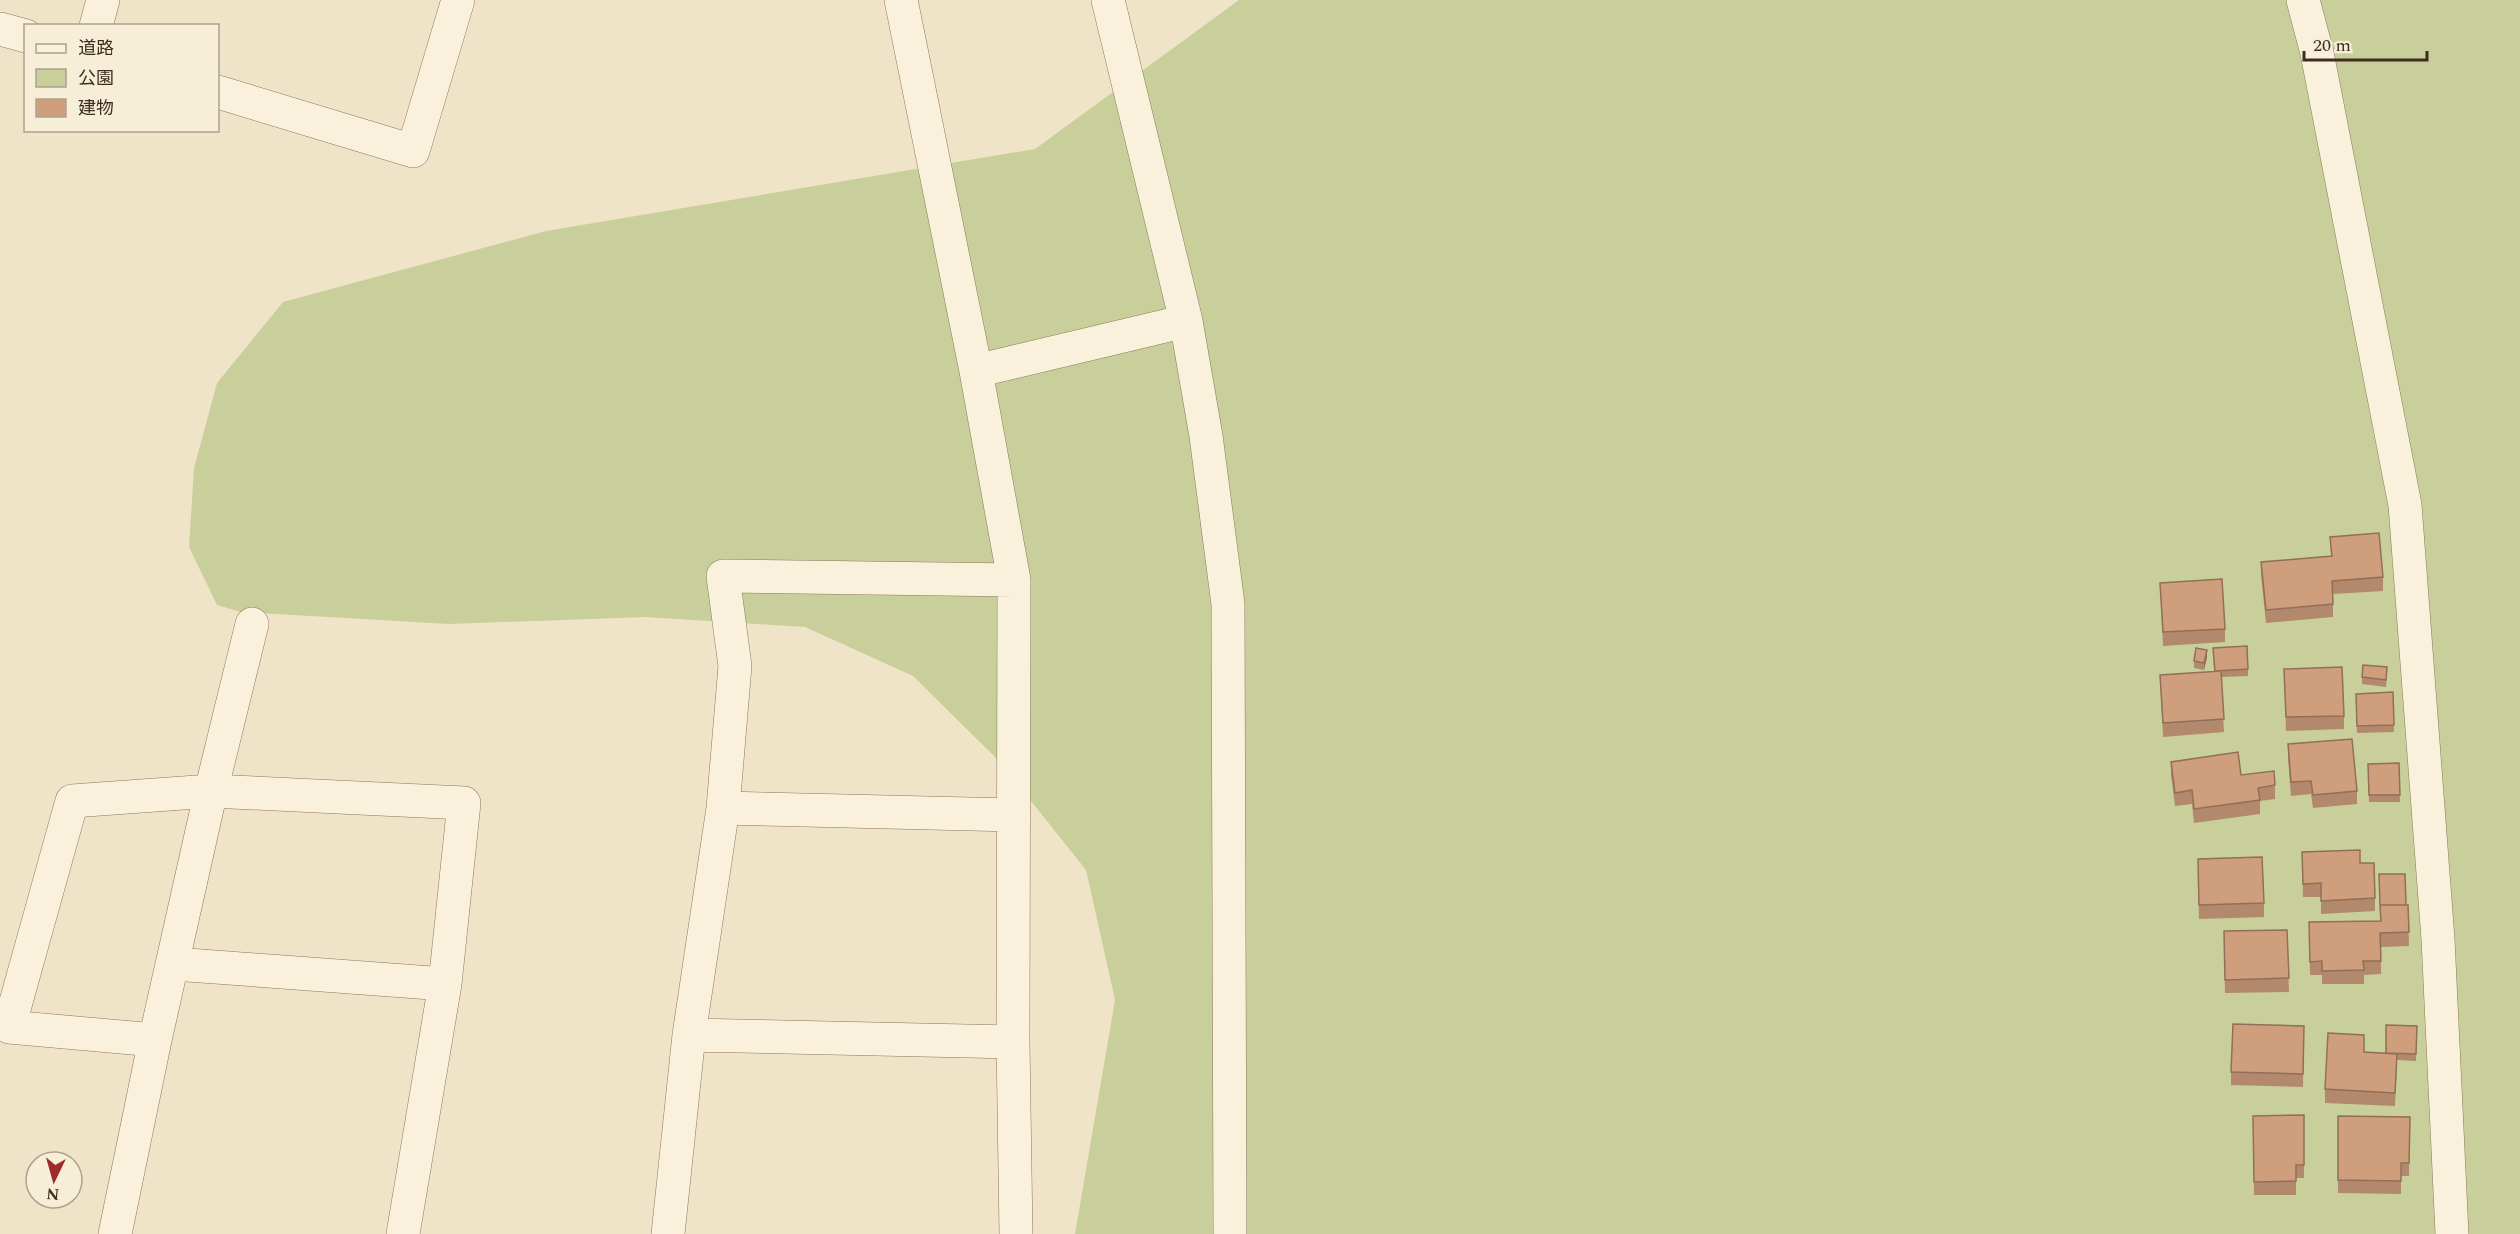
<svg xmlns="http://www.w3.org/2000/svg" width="2520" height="1234" font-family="Spectral,'Noto Sans JP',serif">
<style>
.green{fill:#c9cf9b}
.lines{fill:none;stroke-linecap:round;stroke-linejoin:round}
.minor-casing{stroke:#8d765c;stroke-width:34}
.minor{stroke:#faf1dc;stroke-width:33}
.wall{fill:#b2896c}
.shaded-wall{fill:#916f58}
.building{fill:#cf9f7d;stroke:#916f58;stroke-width:1.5}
</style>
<rect width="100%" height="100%" fill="#f0e4c8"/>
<path class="green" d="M1239 0H2520V1234H1075L1115 1000 1086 870 999 761 913 676 805 627 646 617 449 624 241 612 217 605 189 547 194 468 217 383 283 302 546 231 1035 149Z"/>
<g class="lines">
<defs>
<path id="minor" d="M901 0 976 371
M1108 0 1186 321 1206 436 1228 604 1230 1234
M2303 0 2317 53 2405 505 2438 939 2452 1234
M96 26 103 0
M0 29 26 36
M218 92 413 151 458 0
M723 808 735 666 723 576 1014 580
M174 964 445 984
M689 1035 1013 1042
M155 1040 9 1027 72 801 211 791 252 624
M115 1234 155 1040 211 791 464 803 445 984 403 1234
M668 1234 689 1035 723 808 1013 815
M1016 1234 1013 1042 1014 580 976 371 1186 321"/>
</defs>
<use href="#minor" class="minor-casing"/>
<use href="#minor" class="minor"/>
</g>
<path class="wall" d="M2330 537 2383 577V591L2333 594V617L2266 623 2261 575V562L2331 556Z
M2160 583 2225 629V642L2163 646Z
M2213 648 2248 669V676L2221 677 2224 732 2163 737 2160 675 2214 672Z
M2207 657 2204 670 2194 668V661Z
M2284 669 2344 716V729L2286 731Z
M2387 674 2386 687 2362 684V677Z
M2393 692 2394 732 2357 733 2356 694Z
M2288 744 2357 791V804L2313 808 2311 794 2291 796 2288 758Z
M2171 762 2241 775 2275 785V799L2260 801V814L2194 823 2192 804 2175 806 2171 775Z
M2399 763 2400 802H2369L2368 764Z
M2302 852 2360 863 2375 898V911L2321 914V897H2303Z
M2198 872 2264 903V917L2199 919Z
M2379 874 2406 905H2408L2409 946 2381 947V974L2364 975V984H2322V975H2310L2309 922 2380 921Z
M2287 930 2289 992 2225 993 2224 931Z
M2304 1026 2303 1087 2231 1085V1072Z
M2417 1026 2416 1061 2397 1060 2395 1106 2325 1103V1089L2364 1052 2386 1053Z
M2304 1115V1178H2296V1195H2254L2253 1116Z
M2338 1116 2410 1117 2409 1176H2401V1194L2338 1193Z"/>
<path class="shaded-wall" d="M2207 650V657L2204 670V663Z"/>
<path class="building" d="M2379 533 2383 577 2332 581 2333 604 2266 610 2261 562 2332 556 2330 537Z
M2222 579 2225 629 2163 632 2160 583Z
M2247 646 2248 669 2215 671 2213 648Z
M2196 648 2207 650 2204 663 2194 661Z
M2363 665 2387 667 2386 680 2362 677Z
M2342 667 2344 716 2286 717 2284 669Z
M2221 671 2224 719 2163 723 2160 675Z
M2393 692 2394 725 2357 726 2356 694Z
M2352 739 2357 791 2313 795 2311 781 2291 782 2288 744Z
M2238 752 2241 775 2274 771 2275 785 2258 788 2260 800 2194 809 2192 790 2175 793 2171 762Z
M2399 763 2400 795H2369L2368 764Z
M2360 850V863H2374L2375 898 2321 901V883L2303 884 2302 852Z
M2262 857 2264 903 2199 905 2198 859Z
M2379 874H2405L2406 905H2380Z
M2380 905H2408L2409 932 2380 933 2381 961H2363L2364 970 2322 971V961L2310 962 2309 922 2381 921Z
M2287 930 2289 978 2225 980 2224 931Z
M2233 1024 2304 1026 2303 1074 2231 1072Z
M2386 1025 2417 1026 2416 1054 2386 1053Z
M2328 1033 2364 1035V1052L2397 1054 2395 1093 2325 1089Z
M2304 1115V1165H2296V1181L2254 1182 2253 1116Z
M2338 1116 2410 1117 2409 1163H2401V1181L2338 1180Z"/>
<rect x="24" y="24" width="195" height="108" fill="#f7eed8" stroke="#ada18e" stroke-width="1.5"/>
<rect x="36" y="44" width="30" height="9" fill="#faf1dc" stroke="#ada18e" stroke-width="1.5"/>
<text x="78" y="54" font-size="18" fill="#3d2e20">道路</text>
<rect x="36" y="69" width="30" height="18" fill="#c9cf9b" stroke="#ada18e" stroke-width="1.5"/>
<text x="78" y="84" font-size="18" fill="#3d2e20">公園</text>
<rect x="36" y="99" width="30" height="18" fill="#cf9f7d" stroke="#ada18e" stroke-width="1.5"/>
<text x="78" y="114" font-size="18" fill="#3d2e20">建物</text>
<g transform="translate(54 1180) rotate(185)"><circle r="28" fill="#f7eed8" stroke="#ada18e" stroke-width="1.5"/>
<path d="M0-4.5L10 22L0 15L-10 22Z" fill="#9e2a2b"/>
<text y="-9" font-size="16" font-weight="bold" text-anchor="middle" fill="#3d2e20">N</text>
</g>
<path d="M2304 51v9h123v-9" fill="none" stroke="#3d2e20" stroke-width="3"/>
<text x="2313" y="51" font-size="18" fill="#3d2e20" stroke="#f7eed8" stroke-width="4.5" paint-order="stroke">20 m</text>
</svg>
